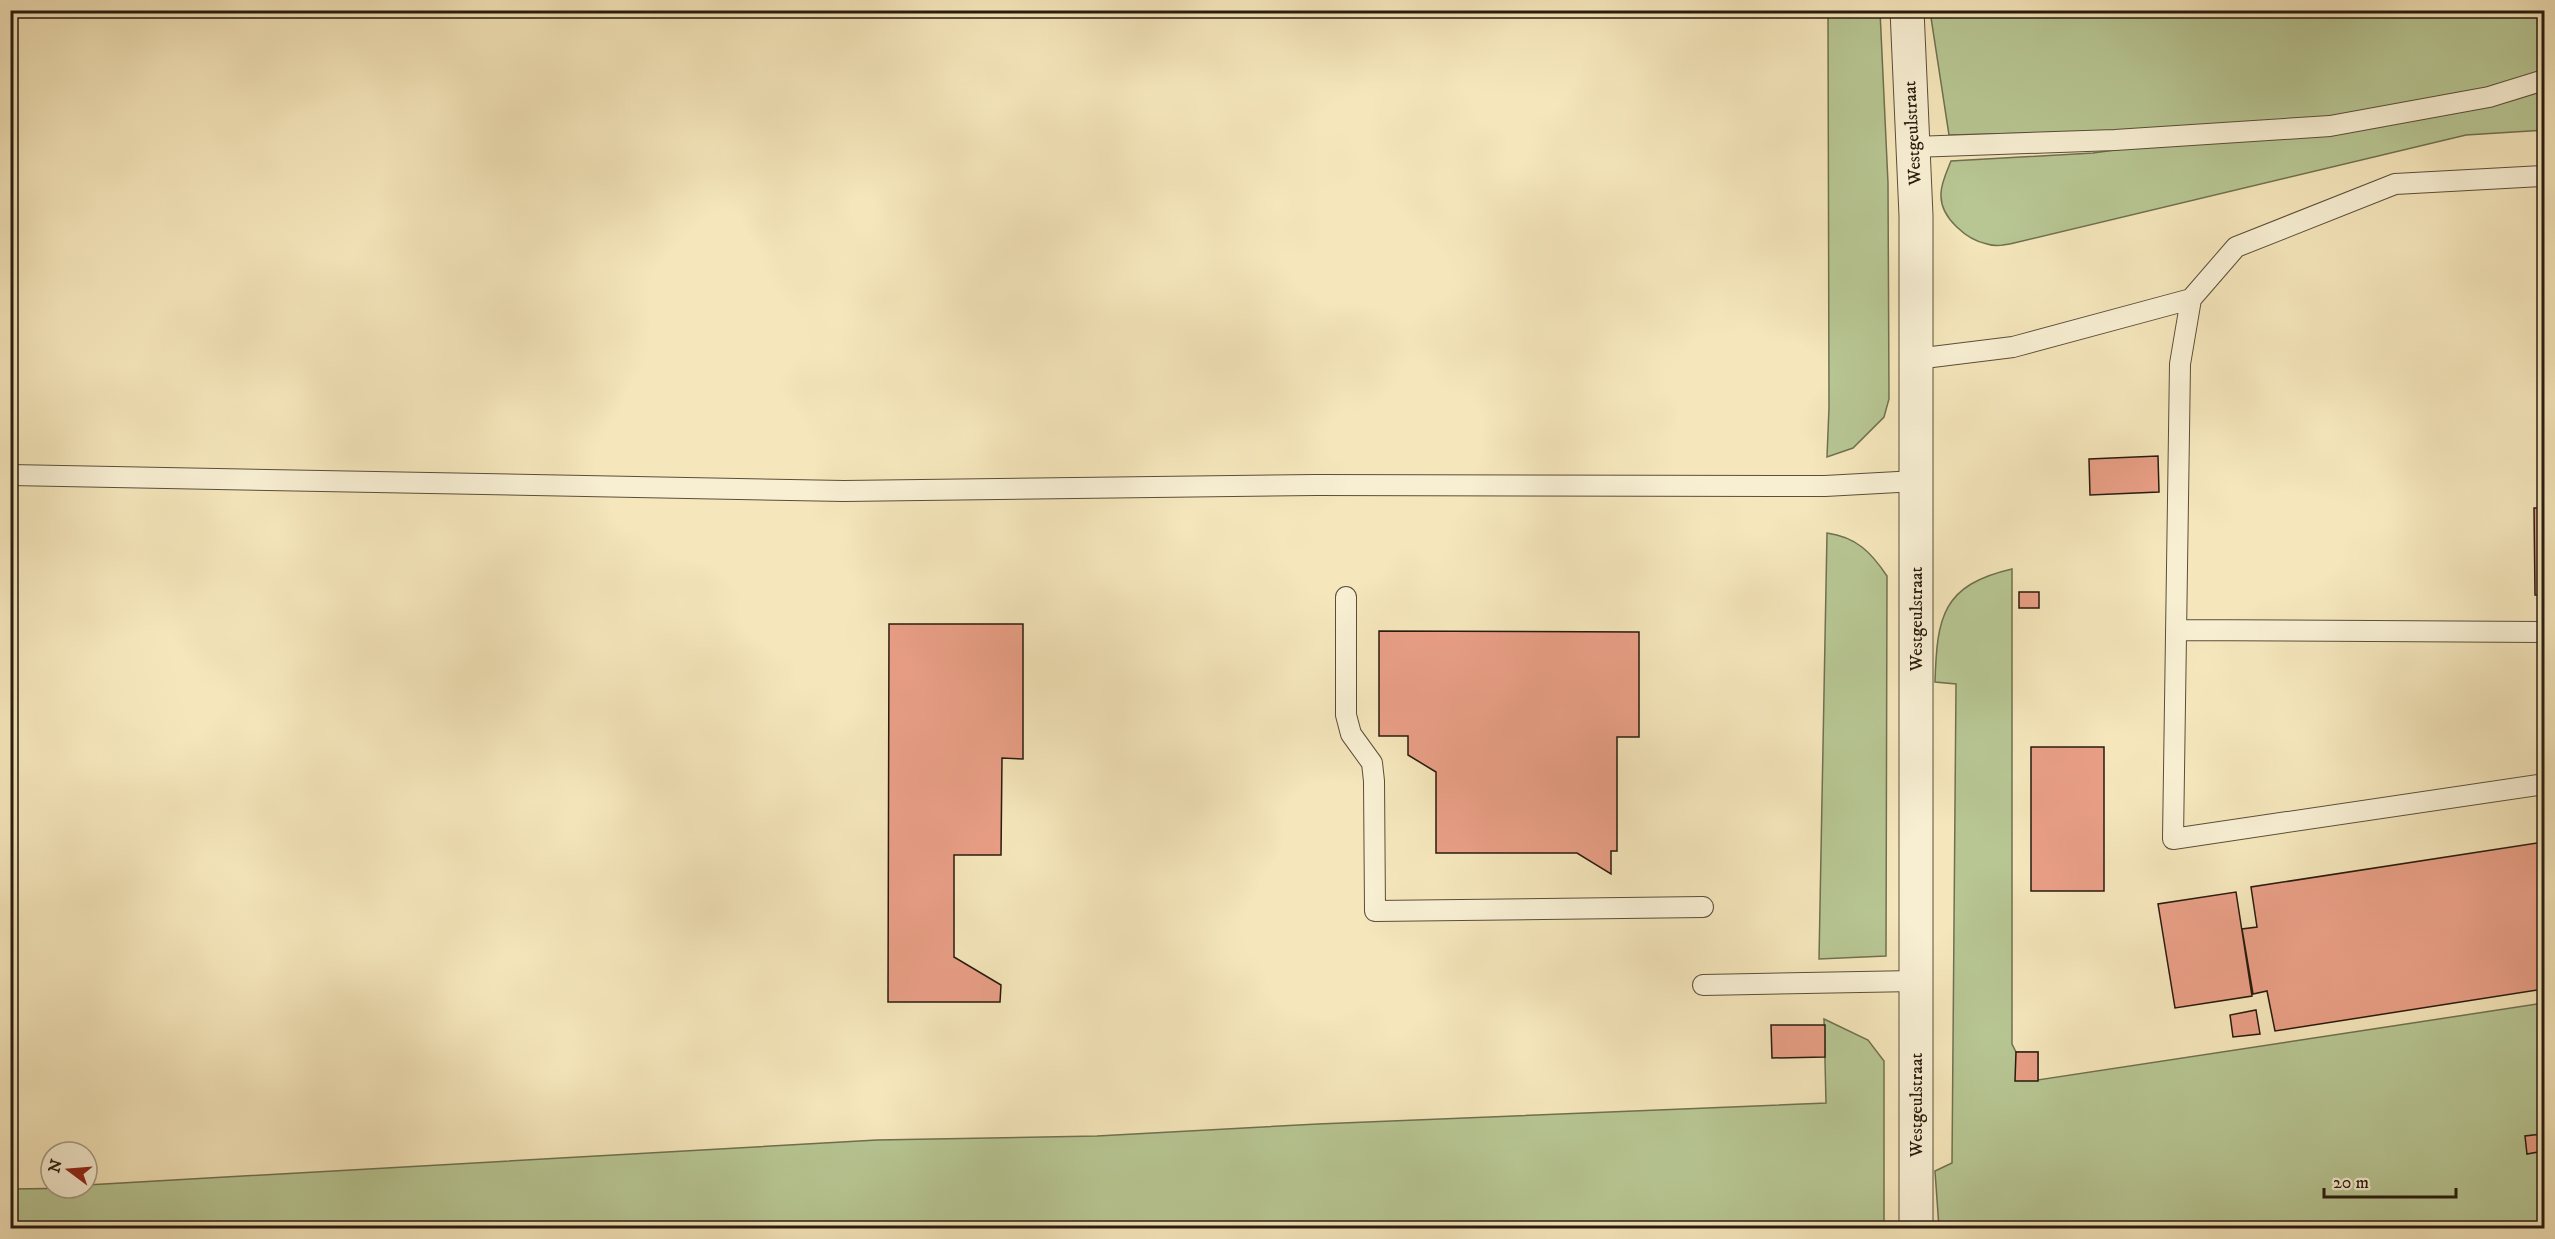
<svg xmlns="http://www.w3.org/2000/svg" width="2555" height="1239" font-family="'IM FELL DW Pica',serif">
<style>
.green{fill:#b7c693;stroke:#707050;stroke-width:1.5}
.building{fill:#e99f86;stroke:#281b0e;stroke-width:1.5}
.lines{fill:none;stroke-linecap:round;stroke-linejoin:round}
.lane-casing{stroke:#5b4e39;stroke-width:22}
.street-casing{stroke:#5b4e39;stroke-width:35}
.lane{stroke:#f8efd3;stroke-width:20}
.street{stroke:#f8efd3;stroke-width:33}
.labels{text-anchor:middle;stroke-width:4.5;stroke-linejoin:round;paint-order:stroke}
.street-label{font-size:18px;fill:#281b0e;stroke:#f8efd3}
</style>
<rect width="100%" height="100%" fill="#f5e6bb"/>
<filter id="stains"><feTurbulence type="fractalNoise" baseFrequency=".00333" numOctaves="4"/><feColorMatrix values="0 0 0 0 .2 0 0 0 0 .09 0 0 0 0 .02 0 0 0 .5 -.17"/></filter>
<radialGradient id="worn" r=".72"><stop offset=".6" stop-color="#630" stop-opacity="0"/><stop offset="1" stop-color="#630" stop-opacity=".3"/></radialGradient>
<path class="green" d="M1828 11H1880L1888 183 1889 399 1884 417 1853 448 1827 457 1829 408Z
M1930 11H2544V130L2466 135 2014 243C2005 245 1996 247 1987 244 1967 240 1941 218 1941 196 1940 185 1947 171 1951 161L2093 153 2284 127 1949 135Z
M1827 533C1856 537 1871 552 1887 576L1886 956 1819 959Z
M2012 569V1044L2016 1052H2038V1080L2544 1003V1228H1939L1935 1171 1952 1163 1956 684 1935 682C1937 617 1942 585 2012 569Z
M1824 1019 1868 1040 1884 1061V1228H11V1189L87 1188V1185L877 1140 1097 1136 1318 1124 1826 1103Z"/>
<path class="building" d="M2158 456 2159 492 2090 495 2089 459Z
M2534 508H2544V595H2535Z
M2019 592H2039V608H2019Z
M889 624H1023V759L1002 758 1001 855H954V957L1001 985 1000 1002H888Z
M1379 631 1639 632V737H1617V851H1611V874L1577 853H1436V772L1408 755V736H1379Z
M2031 747H2104V891H2031Z
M2544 842V989L2275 1031 2267 991 2253 994 2242 929 2257 927 2251 887Z
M2236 892 2252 996 2175 1008 2158 904Z
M2256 1010 2260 1034 2233 1037 2230 1015Z
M1771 1025H1825V1057L1772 1058Z
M2016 1052H2038V1081H2015Z
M2542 1134 2544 1151 2527 1154 2525 1136Z"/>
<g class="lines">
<defs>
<path id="lane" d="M1913 147 2115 140 2330 126 2489 97 2544 80
M2544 176 2395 184 2236 247 2191 299 2180 364 2173 839 2544 784
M1916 359 2013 347 2191 299
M10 475 844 491 1316 485 1825 486 1916 481
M1346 597V715L1351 734 1372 763 1374 781 1375 911 1703 907
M2176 630 2544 632
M1703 985 1915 981"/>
<path id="street" d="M1907 10 1916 216V1228"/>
</defs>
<use href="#lane" class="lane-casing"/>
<use href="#street" class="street-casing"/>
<use href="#lane" class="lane"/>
<use href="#street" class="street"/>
</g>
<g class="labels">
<g class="street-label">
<text transform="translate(1912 133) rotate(-93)" y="6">Westgeulstraat</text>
<text transform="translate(1916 619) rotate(-90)" y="6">Westgeulstraat</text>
<text transform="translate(1916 1105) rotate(-90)" y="6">Westgeulstraat</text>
</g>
</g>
<rect width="2555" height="1239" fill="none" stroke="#f5e6bb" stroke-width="36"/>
<rect x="12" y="12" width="2531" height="1215" fill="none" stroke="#281b0e" stroke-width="3"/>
<rect x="18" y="18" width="2519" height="1203" fill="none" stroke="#281b0e" stroke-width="1.5"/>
<g transform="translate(69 1170) rotate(286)"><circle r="28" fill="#f8efd3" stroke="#a59a84" stroke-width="1.5"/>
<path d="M0-4.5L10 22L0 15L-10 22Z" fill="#8f2418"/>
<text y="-9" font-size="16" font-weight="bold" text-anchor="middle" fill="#281b0e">N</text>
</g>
<path d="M2324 1188v9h132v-9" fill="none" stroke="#281b0e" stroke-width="3"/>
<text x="2333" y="1188" font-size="18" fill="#281b0e" stroke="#f8efd3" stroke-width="4.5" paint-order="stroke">20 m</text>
<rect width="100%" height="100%" filter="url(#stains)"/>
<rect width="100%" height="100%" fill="url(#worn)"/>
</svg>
